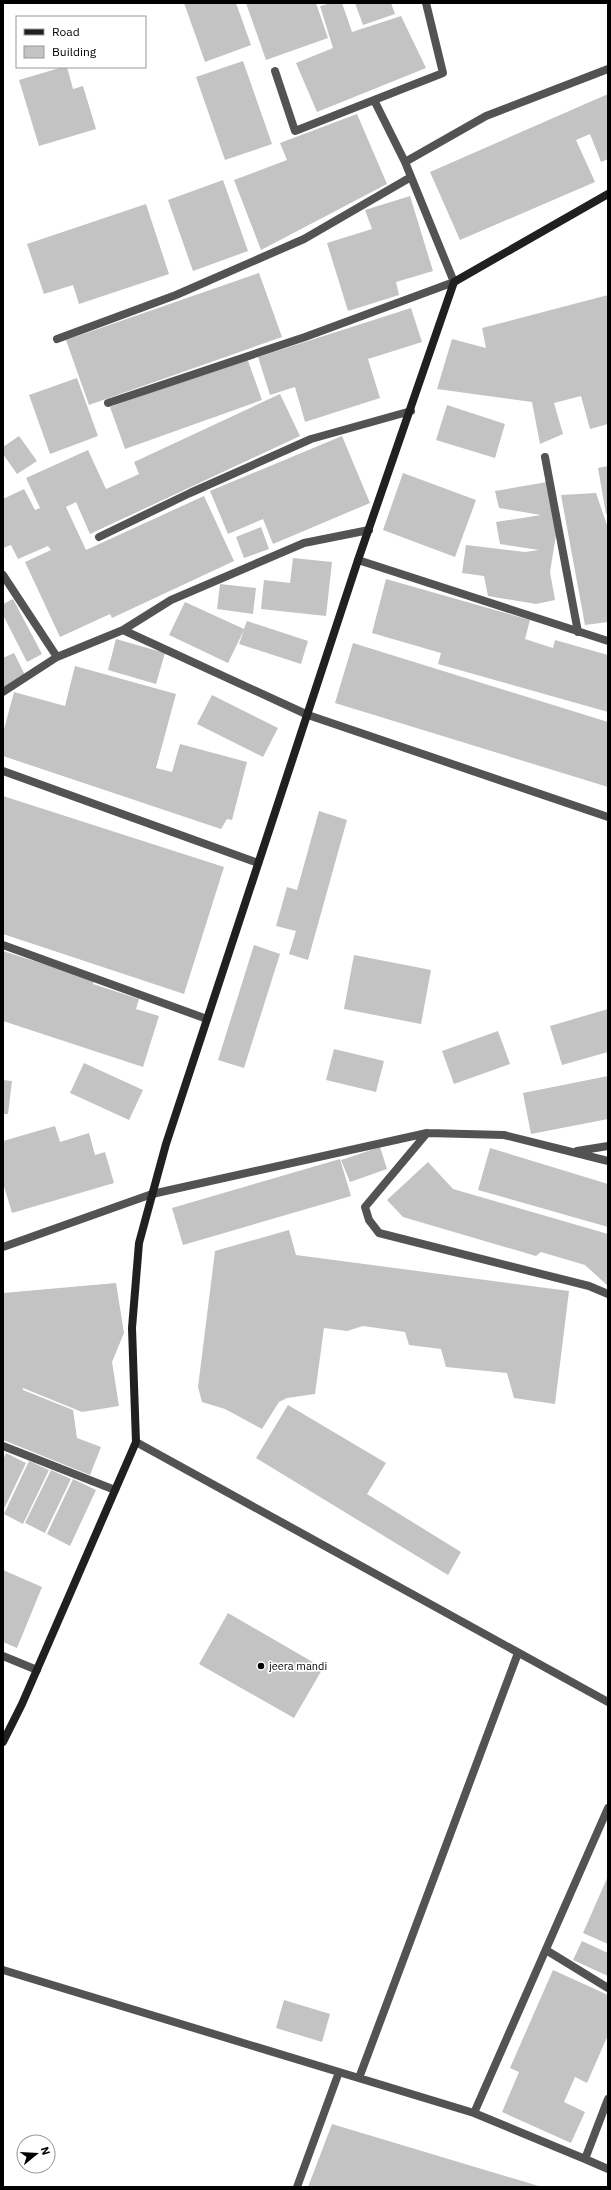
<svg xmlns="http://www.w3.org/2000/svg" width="611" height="2190" font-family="'IBM Plex Sans',sans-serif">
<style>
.building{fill:#c3c3c3}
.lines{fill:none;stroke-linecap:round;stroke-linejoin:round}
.street{stroke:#535353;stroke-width:8}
.secondary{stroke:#202020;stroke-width:8}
.poi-dot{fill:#000;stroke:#fff;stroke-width:1.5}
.labels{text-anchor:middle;stroke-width:3.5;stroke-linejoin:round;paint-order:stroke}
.poi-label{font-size:11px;fill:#000;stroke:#fff;text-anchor:start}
</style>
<rect width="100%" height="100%" fill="#fff"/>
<path class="building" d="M184 3H236L251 45 205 62Z
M246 3H316L328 38 266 60Z
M331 3H342L352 32 401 16 426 68 317 112 296 63 333 48 320 6Z
M355 3H391L395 14 363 25Z
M243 61 272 144 225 160 196 77Z
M63 67H67L73 89 83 86 96 129 39 146 19 80Z
M608 94V159L601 162 590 134 576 140 595 182 460 240 430 172Z
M357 114 387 184 261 250 234 180 287 160 280 143Z
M223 180 248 251 193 271 168 200Z
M410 196 433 271 396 282 399 295 348 311 327 243 372 229 365 210Z
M146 204 169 274 79 304 73 285 44 294 27 244Z
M259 273 282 337 89 405 66 340Z
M608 295V424L590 429 581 396 554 403 563 434 540 444 532 402 437 389 452 339 486 348 482 328Z
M411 308 422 342 368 359 380 398 305 422 295 387 270 395 258 357Z
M247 358 262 400 125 449 110 407Z
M77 378 98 436 50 454 29 395Z
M280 394 300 436 90 534 76 502 66 507 86 550 204 496 234 561 112 618 110 614 60 637 25 562 51 550 48 546 18 559 11 545 3 548V499L24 489 35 510 40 508 26 478 88 450 106 489 139 474 134 462Z
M447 405 505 424 495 458 436 440Z
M19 436 37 461 17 474 3 454V447Z
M342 436 370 503 273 544 263 519 228 534 210 491Z
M608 466V514H606L598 468Z
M403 473 476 500 455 557 383 530Z
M547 482 556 535 550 572 555 600 536 604 488 596 484 576 462 573 466 545 525 552 539 550 500 544 496 522 541 515 499 508 495 491Z
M596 493 608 528V622L585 625 561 495Z
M261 527 269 549 244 558 236 537Z
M293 558 332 562 326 616 261 609 264 580 290 583Z
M386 579 530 620 525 639 553 648 555 640 608 655V712L438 664 441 653 372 633Z
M220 584 256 588 253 614 217 609Z
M13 599 42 654 27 662 3 615V604Z
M185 602 244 629 247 621 308 641 301 664 239 644 244 630 228 663 169 635Z
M116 639 165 653 156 684 108 670Z
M353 643 608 722V787L335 703Z
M14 653 25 675 3 689V658Z
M75 666 176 694 156 768 172 772 180 744 247 762 232 820 227 819 221 829 3 756V733L14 692 65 706Z
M212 695 278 728 263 757 197 724Z
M3 796 224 867 184 994 3 934Z
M319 811 347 820 308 960 289 954 296 931 276 926 287 887 297 890Z
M254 945 280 954 244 1068 218 1060Z
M3 951 94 980 93 984 139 999 136 1009 159 1016 143 1067 3 1021Z
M354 955 431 970 421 1024 344 1009Z
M608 1009V1052L562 1065 550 1026Z
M498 1031 510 1064 454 1084 442 1051Z
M334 1049 384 1061 376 1092 326 1080Z
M84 1063 143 1090 129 1120 70 1093Z
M608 1076V1119L531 1134 523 1093Z
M3 1080 12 1081 8 1114H3Z
M55 1126 60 1142 89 1133 95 1155 105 1152 114 1183 12 1213 3 1183V1141Z
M380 1147 387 1169 350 1182 341 1160Z
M490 1148 608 1184V1227L478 1190Z
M340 1159 351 1196 183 1245 172 1208Z
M428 1162 453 1189 608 1234V1286L585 1265 541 1252 536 1256 403 1217 387 1200Z
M289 1230 296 1255 569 1291 555 1404 514 1398 507 1373 446 1367 441 1349 409 1345 405 1332 363 1326 347 1331 324 1328 315 1394 287 1398 279 1402 262 1429 225 1409 202 1402 198 1387 215 1251Z
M116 1283 124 1333 112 1362 119 1406 82 1412 23 1388V1390L73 1410 77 1438 101 1447 90 1475 3 1440V1293Z
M288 1405 386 1463 367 1494 461 1552 448 1575 256 1458Z
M6 1453 26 1463 3 1511V1460Z
M29 1461 49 1470 23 1524 4 1514Z
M51 1470 71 1479 45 1533 25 1523Z
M73 1479 96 1490 70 1546 47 1534Z
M3 1570 42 1587 17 1648 3 1642Z
M228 1613 323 1668 294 1718 199 1664Z
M608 1876V1944L583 1933Z
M582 1941 608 1953V1976L573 1960Z
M553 1970 608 1995V2035L587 2083 575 2077 564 2102 585 2112 571 2143 502 2112 519 2072 510 2068Z
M284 2000 330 2014 322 2042 276 2028Z
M332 2124 542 2187H308Z"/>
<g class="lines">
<path class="street" d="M275 71 295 131 443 73 426 3
M374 100 405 162
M57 339 176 295 304 239 411 177
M108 403 305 337 454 282 405 162 486 116 608 69
M545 457 578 632
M369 530 304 543 171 600 123 630 308 715 608 817
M99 537 190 493 311 439 411 411
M358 560 608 641
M3 575 57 657
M3 692 57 657 123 630
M3 771 258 863
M3 945 207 1019
M427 1133 504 1135 608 1161
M577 1151 608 1146
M3 1247 152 1194 427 1133 365 1207 369 1220 379 1233 589 1286 608 1294
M136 1442 608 1702
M3 1446 115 1490
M3 1656 37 1670
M546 1950 608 1988
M3 1970 474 2113 608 1808
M359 2078 518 1653
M474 2113 585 2159 608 2099
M585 2159 608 2169
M297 2187 339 2072"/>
<path class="secondary" d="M3 1742 22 1704 136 1442 132 1328 139 1243 166 1144 358 560 454 282 608 194"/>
</g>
<circle class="poi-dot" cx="261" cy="1666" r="4"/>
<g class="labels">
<g class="poi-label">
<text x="269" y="1670">jeera mandi</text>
</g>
</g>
<rect width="611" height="2190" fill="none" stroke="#000000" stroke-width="8"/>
<rect x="16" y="16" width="130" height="52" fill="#ffffff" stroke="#999999"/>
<rect x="24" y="29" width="20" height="6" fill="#202020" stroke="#999999"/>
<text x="52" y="36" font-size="12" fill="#000000">Road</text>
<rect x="24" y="46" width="20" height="12" fill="#c3c3c3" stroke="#999999"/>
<text x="52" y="56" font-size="12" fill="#000000">Building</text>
<g transform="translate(36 2154) rotate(72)"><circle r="19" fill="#ffffff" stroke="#999999"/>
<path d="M0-3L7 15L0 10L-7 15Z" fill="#000000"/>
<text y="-6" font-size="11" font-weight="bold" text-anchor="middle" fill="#000000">N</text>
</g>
</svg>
